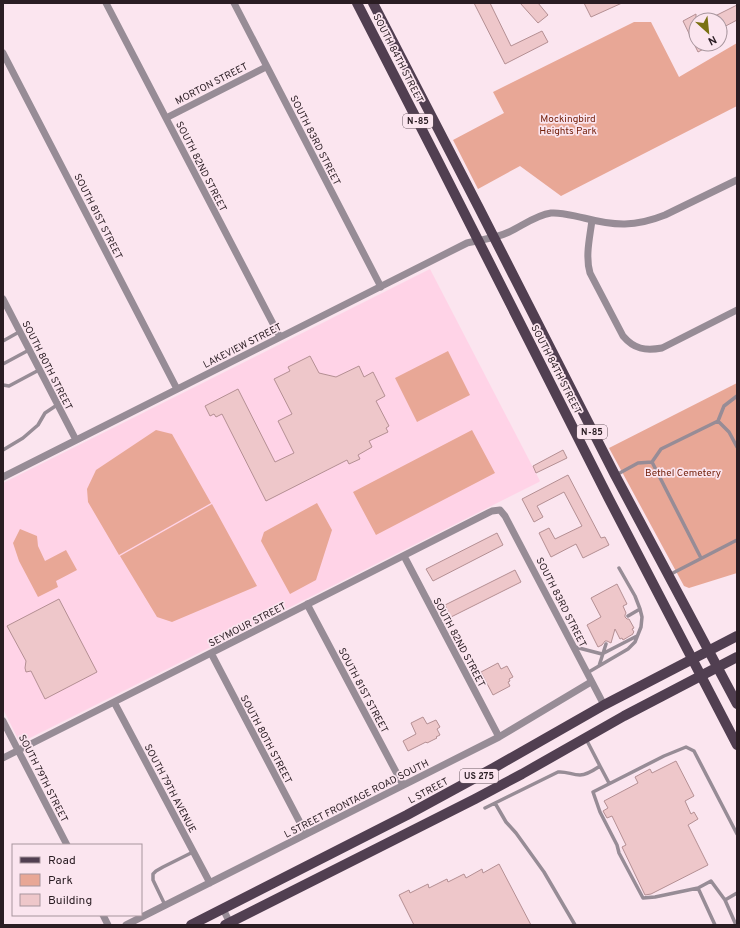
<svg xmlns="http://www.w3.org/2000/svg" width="740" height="928" font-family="Overpass,sans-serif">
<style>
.built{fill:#ffd3e7}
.green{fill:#e8a796}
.building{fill:#eec7ca;stroke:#b48f93}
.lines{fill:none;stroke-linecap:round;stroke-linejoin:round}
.service{stroke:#978c96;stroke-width:3.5}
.minor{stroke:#978c96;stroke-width:7}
.primary{stroke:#513f51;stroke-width:10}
.labels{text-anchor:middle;stroke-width:3.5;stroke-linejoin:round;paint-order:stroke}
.shield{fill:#fbe5ef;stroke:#695960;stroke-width:1}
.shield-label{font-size:9px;font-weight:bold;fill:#2a1d23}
.street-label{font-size:10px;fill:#2a1d23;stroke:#fbe5ef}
.park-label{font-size:10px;fill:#711d07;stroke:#fbe5ef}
</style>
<rect width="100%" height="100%" fill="#fbe5ef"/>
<path class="built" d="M430 269 540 481 539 482 20 743 3 709V483Z"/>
<path class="green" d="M634 22H651L679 77 737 43V106L561 196 520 166 478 189 453 140 504 113 493 92Z
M448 351 470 395 417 422 395 378Z
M737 383V573L689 588 684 586 609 448Z
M156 430 172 434 211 503 119 555 88 502 87 489 96 470Z
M472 430 495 473 376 535 353 492Z
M317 503 332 530 316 580 290 594 261 541 264 532Z
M212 504 257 586 172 622 157 617 120 556Z
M20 529 37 536 38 546 45 561 66 550 77 570 56 581 58 587 38 597 19 561 13 543Z"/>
<path class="building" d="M474 3H490L511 46 542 31 548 42 505 64Z
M520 3H538L548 15 538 23Z
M584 3H622L591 17Z
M737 5V20L720 29V20H707Z
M696 14V44H713L698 52 683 21Z
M310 356 319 373 336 377 359 366 364 377 373 372 385 396 376 401 389 426 386 428 388 432 369 441 372 447 358 455 360 459 349 464 347 460 266 501 222 414 216 417 214 414 210 416 205 406 238 389 275 462 294 453 278 421 292 414 274 379 290 371 288 367Z
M563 450 567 458 536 473 533 466Z
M568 475 601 538 605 537 609 545 583 558 576 544 551 557 539 533 549 528 555 539 582 526 564 492 537 506 543 517 534 522 522 499Z
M497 533 503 545 433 581 426 569Z
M515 570 521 582 451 617 445 605Z
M617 584 627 604 623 606 626 613 625 615V617L627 619H629L634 628 632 629 634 632 633 633V634L623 640 622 638 620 639 615 629 611 643 607 641H605L602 645 598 647 587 625 601 617 591 598Z
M59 599 97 672 45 699 31 671 26 672 25 668 26 661 7 626Z
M498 663 501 669 507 666 513 677 509 679 510 681 508 682 510 686 493 695 481 672Z
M423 717 427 724 436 720 440 727 437 729 440 735 436 737 437 738 427 743 426 742 408 751 403 741 416 734 411 723Z
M676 761 694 796 685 801 691 814 694 812 698 819 688 825 708 865 651 894 645 895 622 847 626 845 612 816 607 818 603 811 608 808 604 801 638 783 635 777 650 769 652 773Z
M499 864 531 925H414L399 895 409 890 410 893 428 884 429 888 447 879 448 882 464 874 466 878 482 869 483 873Z"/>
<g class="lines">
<path class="service" d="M3 341 19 332
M3 364 29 350
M3 385 9 386 39 370
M718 421 729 432 737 447
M3 450 23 438 38 425 45 413 57 405
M616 475 638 463 652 462
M701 558 652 462 661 449 718 421 724 406 737 396
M669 575 737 540
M628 616 640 609
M575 647 602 654 637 636
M599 666 606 644
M587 673 628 649 635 642 641 627 642 617 640 609 635 596 619 568
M600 766 609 783
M495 803 506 822 516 833 544 872 575 925
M485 808 558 772C566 771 572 775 580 775 587 775 594 770 600 766L586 739
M698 888 655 897 643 898 619 853 617 845 600 812 593 792 664 756 686 747 694 751 737 834
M725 900 736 925
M165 905 153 880V874L156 871 163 867 193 852
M715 925 698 888 711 881 725 900 737 893"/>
<path class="minor" d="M106 3 280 337
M234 3 381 287
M3 53 177 389
M166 118 266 67
M592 220C590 237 585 256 590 273L623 336C634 349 645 351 662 348L737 310
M3 299 76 440
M3 477 467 243C480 240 497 238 509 232 522 226 536 215 551 213 562 212 573 216 584 218 615 226 635 227 665 215L737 180
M404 556 499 737
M307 604 403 785
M211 653 306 834
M114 702 210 883
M3 721 67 845
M3 758 492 511 500 510 505 516 604 705
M223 909 231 925
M103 915 108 925
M126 925 499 737 591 682"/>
<path class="primary" d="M357 3 435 155 609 499 737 745
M373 3 479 208 615 475 695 625 737 704
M191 925 407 815 497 766 604 705 737 636
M225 925 475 799 522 774 624 716 737 657"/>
</g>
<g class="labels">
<g class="shield">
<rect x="403" y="114" width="30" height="14" rx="3"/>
<rect x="577" y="425" width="30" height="14" rx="3"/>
<rect x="460" y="769" width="38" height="14" rx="3"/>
</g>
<g class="shield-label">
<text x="418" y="124">N-85</text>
<text x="592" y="435">N-85</text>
<text x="479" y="779">US 275</text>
</g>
<g class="street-label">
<text transform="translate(399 58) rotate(63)" y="4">SOUTH 84TH STREET</text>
<text transform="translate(211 83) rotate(-27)" y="4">MORTON STREET</text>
<text transform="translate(316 140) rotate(63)" y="4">SOUTH 83RD STREET</text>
<text transform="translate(202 166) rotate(63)" y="4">SOUTH 82ND STREET</text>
<text transform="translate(99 216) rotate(63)" y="4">SOUTH 81ST STREET</text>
<text transform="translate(242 345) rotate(-27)" y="4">LAKEVIEW STREET</text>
<text transform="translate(48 365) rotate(63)" y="4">SOUTH 80TH STREET</text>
<text transform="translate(557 369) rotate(63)" y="4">SOUTH 84TH STREET</text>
<text transform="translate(562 602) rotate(63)" y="4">SOUTH 83RD STREET</text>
<text transform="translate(247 624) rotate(-27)" y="4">SEYMOUR STREET</text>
<text transform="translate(460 642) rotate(62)" y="4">SOUTH 82ND STREET</text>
<text transform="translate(364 690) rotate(62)" y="4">SOUTH 81ST STREET</text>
<text transform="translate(267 739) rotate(62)" y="4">SOUTH 80TH STREET</text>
<text transform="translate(44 778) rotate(63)" y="4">SOUTH 79TH STREET</text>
<text transform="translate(171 788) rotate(62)" y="4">SOUTH 79TH AVENUE</text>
<text transform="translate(428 790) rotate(-28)" y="4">L STREET</text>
<text transform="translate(356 798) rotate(-27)" y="4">L STREET FRONTAGE ROAD SOUTH</text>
</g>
<g class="park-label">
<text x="568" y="122">Mockingbird<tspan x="568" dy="12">Heights Park</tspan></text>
<text x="683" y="476">Bethel Cemetery</text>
</g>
</g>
<rect width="740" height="928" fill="none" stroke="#2a1d23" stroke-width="8"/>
<rect x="12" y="844" width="130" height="72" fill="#fbe5ef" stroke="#a7959d"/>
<rect x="20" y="857" width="20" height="6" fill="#513f51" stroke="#a7959d"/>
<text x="48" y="864" font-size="12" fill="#2a1d23">Road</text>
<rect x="20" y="874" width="20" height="12" fill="#e8a796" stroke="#a7959d"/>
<text x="48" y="884" font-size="12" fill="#2a1d23">Park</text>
<rect x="20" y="894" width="20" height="12" fill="#eec7ca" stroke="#a7959d"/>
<text x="48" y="904" font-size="12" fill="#2a1d23">Building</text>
<g transform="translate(708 32) rotate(153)"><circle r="19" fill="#fbe5ef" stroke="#a7959d"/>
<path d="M0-3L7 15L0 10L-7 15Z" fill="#7a7112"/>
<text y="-6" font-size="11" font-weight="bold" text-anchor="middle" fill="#2a1d23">N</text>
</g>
</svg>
